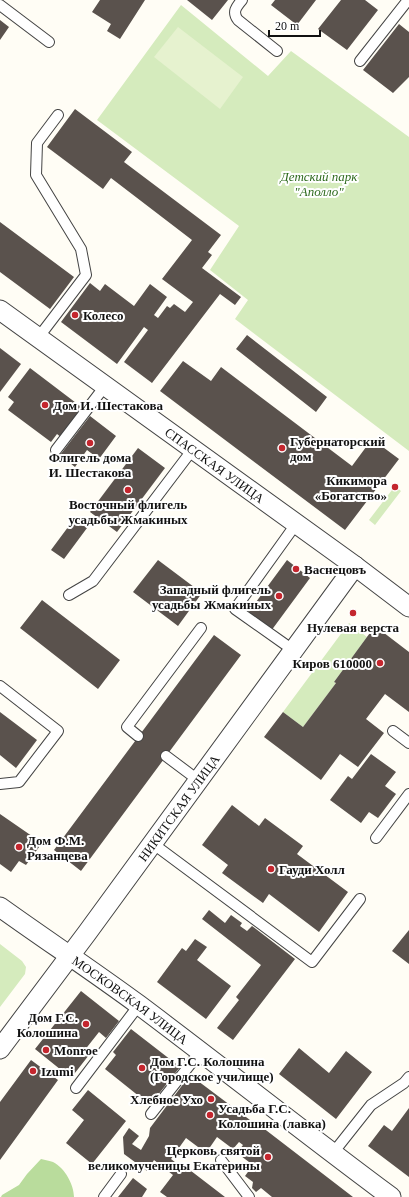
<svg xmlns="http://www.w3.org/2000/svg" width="409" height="1197" font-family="'Times New Roman',serif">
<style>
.green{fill:#d5ebbd}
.forest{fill:#b9dc9c}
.pitch{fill:#e6f2cf}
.building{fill:#5a524d}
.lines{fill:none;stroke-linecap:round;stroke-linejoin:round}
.service-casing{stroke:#444;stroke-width:12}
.minor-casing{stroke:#444;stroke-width:21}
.service{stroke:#fff;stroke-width:10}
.minor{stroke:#fff;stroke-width:19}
.poi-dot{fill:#c4262e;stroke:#fff;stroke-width:1.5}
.labels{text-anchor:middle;stroke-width:4;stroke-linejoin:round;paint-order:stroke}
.park-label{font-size:13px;font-style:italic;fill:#2f6b1f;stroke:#fff}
.poi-label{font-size:13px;font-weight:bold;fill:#111;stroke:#fff;text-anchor:start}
.street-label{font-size:13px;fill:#111;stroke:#fff}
</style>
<rect width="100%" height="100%" fill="#fffdf5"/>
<path class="green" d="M181 5 268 76 291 51 409 137V451L235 319 248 300 210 270 239 226 97 120Z
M395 486 401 491 375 525 369 520Z
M349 623 367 637 334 682 336 683 303 727 283 712Z
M0 944 22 961 26 967 25 974 0 1007Z"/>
<path class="forest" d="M41 1159C45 1160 50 1161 53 1162 65 1168 74 1185 74 1197H1L2 1195 19 1185 27 1174Z"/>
<path class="pitch" d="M178 27 243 77 220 109 154 57Z"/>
<path class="building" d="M100 0H145L120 39 107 31 111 24 92 12Z
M187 0H228L212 20Z
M275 0H316L297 25 271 5Z
M341 0H365L378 10 347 50 318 29Z
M0 20 9 27 0 40Z
M399 24 409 32V77L393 93 363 70Z
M75 109 132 152 124 162 221 235 208 252 212 255 202 268 241 297 235 305 220 294 152 383 124 362 148 330 144 327 117 364 61 322 90 283 100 291 105 284 134 306 150 284 167 297 154 315 158 318 167 306 170 308 174 304 185 312 193 302 162 279 192 240 111 178 103 189 47 147Z
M0 222 74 277 50 309 0 272Z
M247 335 327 397 316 412 236 349Z
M0 348 21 364 0 392Z
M183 361 211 381 221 367 352 466 372 439 399 459 345 530 160 391Z
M30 368 84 409 62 438 57 434 51 442 8 410 14 402 8 397Z
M90 416 116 436 99 459 87 450 75 467 60 455Z
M138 448 165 468 117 532 90 512Z
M74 519 87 528 64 559 51 550Z
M158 560 202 593 178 626 133 592Z
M287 560 310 578 271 631 248 613Z
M42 600 120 660 98 689 20 628Z
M375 626 409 652V712L385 694 366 719 384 733 358 767 340 754 321 780 264 737 283 712 303 727 336 683 334 682Z
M214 635 241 655 81 871 54 850Z
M0 712 37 740 16 768 0 755Z
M371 754 396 772 385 786 396 794 378 818 369 812 361 823 330 800 348 776 352 779Z
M232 805 259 826 265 818 303 846 297 854 348 892 319 932 269 894 263 903 222 873 228 865 202 845Z
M0 814 42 843 26 865 19 861 11 872 0 864Z
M209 910 225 923 231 915 242 923 240 926 247 931 252 926 295 959 233 1040 217 1028 239 1000 236 997 261 965 202 919Z
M409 930V964L392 951Z
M195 939 207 947 197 960 231 986 206 1019 157 982 182 948 186 951Z
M81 991 119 1021 106 1038 99 1032 84 1051 89 1055 71 1078 35 1049Z
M131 1029 180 1067 150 1105 105 1069 116 1055 113 1052Z
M299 1048 329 1073 346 1051 372 1072 336 1119 279 1074Z
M31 1060 58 1080 0 1160V1102Z
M190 1075 258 1126V1124L353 1197H272L261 1188 256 1192 252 1188 253 1182 245 1176 253 1165 237 1153 243 1145 239 1142 233 1149 217 1137 206 1153 186 1138 171 1159 180 1166 182 1164 225 1197H167L160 1192 173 1175 154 1160 147 1171 124 1154 123 1137 129 1128 139 1136 132 1144 141 1150 149 1136 150 1128Z
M88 1090 126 1121 92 1164 66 1143 84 1120 72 1110Z
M409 1108V1177L368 1146 384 1125 392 1131Z
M133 1178 147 1189 142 1197H118Z"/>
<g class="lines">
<defs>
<path id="service" d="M242 0C236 7 232 12 238 20L277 51
M0 5 49 42
M360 61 408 0
M38 338 86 275 81 249 36 175 37 143 58 115
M56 450 105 386
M69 595 93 581 193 449
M293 650 235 609 296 524
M0 686 58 731 19 782 0 784
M393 731 409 743
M138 736 127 727 201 628
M166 756 198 780
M376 838 409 794
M152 843 312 962 360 899
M76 1088 139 1005
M151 1114 200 1052
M333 1153 371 1105 404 1083 409 1077
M221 1160 249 1197
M104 1197 121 1174"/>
<g id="minor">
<path id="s1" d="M0 310 355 566 409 607"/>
<path id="s2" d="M0 907C46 940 93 971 139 1005 223 1068 306 1134 391 1197"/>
<path id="s3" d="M0 1049 87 933 355 566"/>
</g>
</defs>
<use href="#service" class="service-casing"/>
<use href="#minor" class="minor-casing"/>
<use href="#service" class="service"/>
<use href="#minor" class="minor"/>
</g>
<g class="poi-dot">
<circle cx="75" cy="315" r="4"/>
<circle cx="45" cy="405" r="4"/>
<circle cx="90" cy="443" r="4"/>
<circle cx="282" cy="448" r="4"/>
<circle cx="395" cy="487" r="4"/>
<circle cx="128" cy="490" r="4"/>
<circle cx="296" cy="569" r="4"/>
<circle cx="279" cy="596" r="4"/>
<circle cx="353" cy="613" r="4"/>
<circle cx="380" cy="663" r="4"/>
<circle cx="19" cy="847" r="4"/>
<circle cx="271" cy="869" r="4"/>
<circle cx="86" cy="1024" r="4"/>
<circle cx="46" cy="1050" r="4"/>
<circle cx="142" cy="1068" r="4"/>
<circle cx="33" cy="1071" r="4"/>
<circle cx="211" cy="1099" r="4"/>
<circle cx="210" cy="1115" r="4"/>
<circle cx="268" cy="1157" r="4"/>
</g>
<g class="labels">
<g class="park-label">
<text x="319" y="181">Детский парк<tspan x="319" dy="15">"Аполло"</tspan></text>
</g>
<g class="poi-label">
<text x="83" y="320">Колесо</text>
<text x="53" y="410">Дом И. Шестакова</text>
<text x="290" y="446">Губернаторский<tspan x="290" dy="15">дом</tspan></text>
<text x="90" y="462" text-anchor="middle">Флигель дома<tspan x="90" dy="15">И. Шестакова</tspan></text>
<text x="387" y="485" text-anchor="end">Кикимора<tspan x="387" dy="15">«Богатство»</tspan></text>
<text x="128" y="509" text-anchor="middle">Восточный флигель<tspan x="128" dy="15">усадьбы Жмакиных</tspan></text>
<text x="304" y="574">Васнецовъ</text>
<text x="271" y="594" text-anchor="end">Западный флигель<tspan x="271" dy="15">усадьбы Жмакиных</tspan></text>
<text x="353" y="632" text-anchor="middle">Нулевая верста</text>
<text x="372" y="668" text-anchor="end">Киров 610000</text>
<text x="27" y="845">Дом Ф.М.<tspan x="27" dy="15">Рязанцева</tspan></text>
<text x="279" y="874">Гауди Холл</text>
<text x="78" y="1022" text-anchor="end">Дом Г.С.<tspan x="78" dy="15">Колошина</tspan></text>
<text x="54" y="1055">Monroe</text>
<text x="150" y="1066">Дом Г.С. Колошина<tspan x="150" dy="15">(Городское училище)</tspan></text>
<text x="41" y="1076">Izumi</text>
<text x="203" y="1104" text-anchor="end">Хлебное Ухо</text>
<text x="218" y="1113">Усадьба Г.С.<tspan x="218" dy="15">Колошина (лавка)</tspan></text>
<text x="260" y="1155" text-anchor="end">Церковь святой<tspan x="260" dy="15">великомученицы Екатерины</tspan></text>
</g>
<g class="street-label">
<text dy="5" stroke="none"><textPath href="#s1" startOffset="265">СПАССКАЯ УЛИЦА</textPath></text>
<text dy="5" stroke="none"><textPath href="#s3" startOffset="300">НИКИТСКАЯ УЛИЦА</textPath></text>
<text dy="5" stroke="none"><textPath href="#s2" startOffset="160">МОСКОВСКАЯ УЛИЦА</textPath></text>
</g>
</g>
<path d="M269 30v6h51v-6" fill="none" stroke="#111111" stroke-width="2"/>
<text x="275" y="30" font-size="12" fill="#111111" stroke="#ffffff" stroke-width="3" paint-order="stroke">20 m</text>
</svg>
